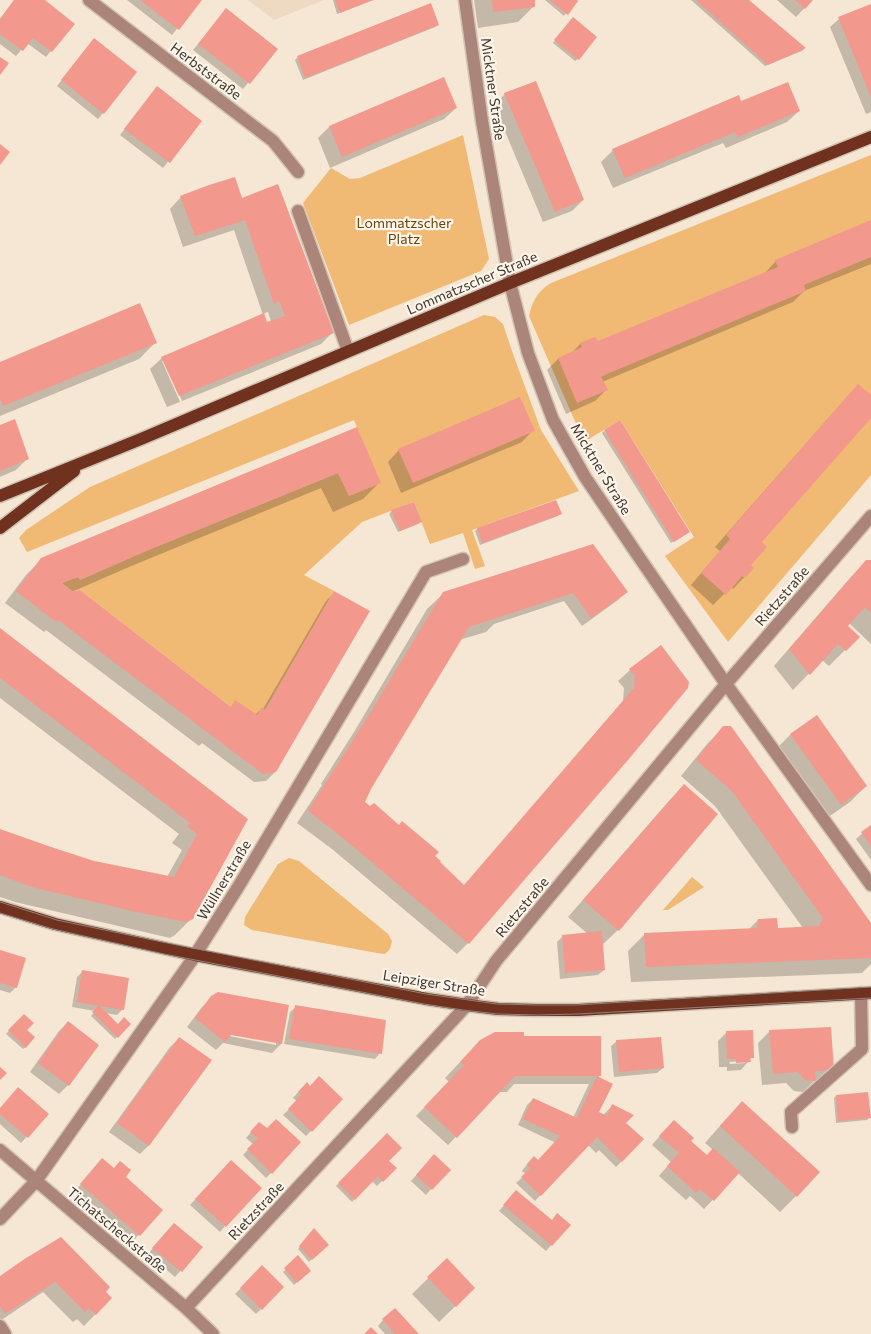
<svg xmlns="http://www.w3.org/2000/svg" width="871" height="1334" font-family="Commissioner,sans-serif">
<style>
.built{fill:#eedac2}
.green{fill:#f0b974}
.shadow{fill:#0003;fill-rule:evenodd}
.building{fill:#f3988c}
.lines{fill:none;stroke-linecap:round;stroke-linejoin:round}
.minor-casing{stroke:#d1c3b3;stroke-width:15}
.major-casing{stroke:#d1c3b3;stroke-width:15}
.minor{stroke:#ab8579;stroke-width:12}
.major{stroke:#70311e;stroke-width:12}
.tram{stroke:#8f8479;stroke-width:1}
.labels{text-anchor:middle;stroke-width:4.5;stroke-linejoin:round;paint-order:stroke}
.street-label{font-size:14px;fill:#3e3831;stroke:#fef5ea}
.park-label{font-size:14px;fill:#6a450c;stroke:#fef5ea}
</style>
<rect width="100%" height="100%" fill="#f6e6d4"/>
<path class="built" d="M248 0H324L274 20Z"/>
<path class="green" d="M463 135 489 259 481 271 349 325 303 203 331 168 350 179 360 178Z
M871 155V475L728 642 665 556 694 537 620 420 584 442 529 316C533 300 537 292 551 283Z
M484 315 495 317 503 324 513 354 541 430 579 491 472 530 485 566 475 569 463 533 430 544 414 502 362 522 304 575 334 591 265 710 261 709 257 715 231 707 80 590 72 591 62 583 78 577 80 580 146 551 338 473 349 496 380 483 354 420 27 552 19 538 26 530 90 487Z
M289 858 299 861 388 934 392 941 390 949 385 954 377 953 252 930 244 925 245 917 278 864Z
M692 877 704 887 668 910H663Z"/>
<path class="shadow" d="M14 0H43L73 24 46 57 27 43 16 56 0 44V19Z
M127 0H200L172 35Z
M333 0H374L337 14Z
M474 0H533L534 6 518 22 478 28Z
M545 0H575L564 16Z
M691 0H747L804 49 802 51 765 66Z
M777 0H812L796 17Z
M871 7V112L866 114 830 27 839 19Z
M226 10 276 49 243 89 193 50Z
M571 21 578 59 575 61 553 43Z
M437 25 435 27 303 80 295 60 298 57Z
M89 45 103 113 98 119 57 86Z
M443 79 456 108 444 119 330 168 318 138 329 127Z
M152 94 200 121 163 168 120 135Z
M505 94 583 200 572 211 543 222 494 105Z
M741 103 799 111 787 122 726 148 723 143 613 188 601 162 613 150Z
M181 197 241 200 332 333 321 344 182 401 165 361H162L180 402 167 407 150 369 162 358 263 315 234 230 183 247 170 209ZM268 312 271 322 267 323 263 314Z
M871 221V264L804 291 793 302 602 382 606 390 595 401 566 414 547 370 558 359 572 353 580 344 595 338 597 343 765 273 776 261Z
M155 343 139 359 0 416V364Z
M847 397H871V417L760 542 750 565 753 568 733 589 731 587 713 605 691 585 720 551 715 547Z
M0 427 28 458 16 470 0 477Z
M356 428 379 483 363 499 333 512 321 488 129 567 74 591 230 708 236 702 255 715 262 708 263 709 326 601 335 592 275 772 266 781 254 782 202 743 199 746 46 630 44 632 5 603 26 575 42 559Z
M533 430 522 442 401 493 388 462 399 450Z
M604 431 686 534 671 543 602 433Z
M556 501 561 513 558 516 480 545 475 531 477 529Z
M392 511 420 522 418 524 398 532 389 514Z
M867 561H871V644L849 623 847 626 858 637 829 666 822 660 793 690 774 666 850 578Z
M626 592 618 600 582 626 564 601 494 624 486 632 459 640 369 791 364 802 433 856 438 862 464 886 623 701 624 688 618 681 630 670 661 647 468 943 457 954 332 849 297 823 322 785 321 784 354 732 427 609 444 593Z
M0 630 212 793 192 918 175 935 170 938 15 902 0 897V830L94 862 167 877 182 850 172 843 179 834 0 698Z
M817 717 866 786 850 802 824 820 774 751 790 735Z
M723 728 871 925V964L862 973 631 982 628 951 645 934 748 930 758 920 777 929 803 928 715 806 681 776 707 744Z
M684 786 618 930 602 945 604 970 598 975 560 979 557 942 563 936 588 934 568 917 668 802Z
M871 826V860L856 839Z
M0 951 16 987 10 993 0 990Z
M83 971 123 1009 117 1015 105 1013 118 1025 130 1024 115 1039 91 1016 95 1011 72 1007 77 977Z
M212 997 287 1006 281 1044 272 1053 223 1043 216 1050 187 1027 202 1007ZM225 1032 276 1042V1045L224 1035Z
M296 1007 380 1053 375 1059 284 1044 290 1012Z
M24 1015 26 1047 23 1049 6 1034Z
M68 1022 97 1045 68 1085 59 1094 30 1072 59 1031Z
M770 1031 833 1069 821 1081H814L803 1092 794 1091 786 1083 762 1085 758 1043Z
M727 1032 752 1057 741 1070 727 1071V1067H719L718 1041ZM745 1061V1063L730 1064 729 1062Z
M523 1038 600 1075 598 1078 597 1112 603 1115 612 1106 624 1123 622 1161 616 1167 599 1150 596 1153 588 1145 535 1201 516 1183 526 1174 522 1171 528 1163 538 1162 556 1143 518 1125 527 1105 533 1099 573 1118 589 1084H514L507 1092H499L448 1145 416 1116 449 1082 445 1078 464 1058Z
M179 1039 210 1060 148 1146 140 1154 109 1132 170 1047Z
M617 1041 663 1068 657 1073 614 1077 611 1046Z
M310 1087 341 1099 306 1136 283 1115 297 1101 293 1098 301 1089Z
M836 1096 869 1118 867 1120 836 1123 834 1098Z
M0 1109 47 1114 21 1143 0 1124Z
M726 1119 796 1196 780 1212 738 1173 704 1209 690 1196 686 1200 659 1176 671 1162 652 1145 665 1130 707 1157 713 1150 705 1143Z
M254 1129 267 1130 271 1173 266 1178 243 1155 253 1144 246 1138Z
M387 1135V1161L395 1168 377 1186 372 1181 352 1202 336 1186Z
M428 1162 431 1189 426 1195 411 1181Z
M96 1166 114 1170 124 1177 161 1210 133 1241 76 1190Z
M225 1168V1226L220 1232 190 1205Z
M511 1197 551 1221 569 1225 546 1251 499 1211Z
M168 1230 201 1247 175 1277 148 1254Z
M311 1232 327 1245 309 1262 298 1249Z
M298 1257 310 1270 294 1285 283 1272Z
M26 1259 104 1292 111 1298 84 1326 77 1319 73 1322 43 1292 0 1321V1277Z
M447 1260 474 1288 439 1322 412 1294Z
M262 1267 283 1287 256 1314 235 1294Z
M383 1320 417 1334H385L378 1326Z"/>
<path class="building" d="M14 0H45L75 24 52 52 33 38 23 51 0 34V19Z
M140 0H202L179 30Z
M335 0H372L340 13Z
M492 0H535V7L493 12Z
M550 0H577L578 1 568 15Z
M696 0H749L806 48 768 65Z
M795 0H813L805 9Z
M431 3 439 25 305 78 297 56Z
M871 4V97L838 17Z
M226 8 278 49 250 84 198 44Z
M573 17 597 37 579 60 554 40Z
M94 38 137 72 104 114 61 80Z
M0 57 9 63 0 75Z
M444 77 457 108 342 157 329 126Z
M536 81 584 200 555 212 504 93Z
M788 82 800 111 738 137 735 132 625 178 612 149 739 95 741 101Z
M157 86 202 121 170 163 124 129Z
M0 144 10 152 0 165Z
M235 177 242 198 278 184 334 333 179 396 161 357 264 313 267 322 285 316 279 301 274 304 245 220 195 236 180 196 209 185Z
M871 220V257L804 285 806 291 607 374 601 377 608 390 577 403 558 358 582 347 580 343 595 337 598 341 778 267 775 260Z
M140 303 157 343 3 406 0 399V362Z
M858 384 871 395V418L762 542 767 547 751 565 754 568 745 578 742 576 726 595 701 573 730 539 726 535Z
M520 397 535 431 413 483 398 449Z
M15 419 29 459 0 471V425Z
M620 420 690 532 674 542 604 430Z
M357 427 381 483 349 496 338 473 146 551 80 580 78 577 62 583 72 591 80 590 231 707 235 700 257 715 262 707 265 710 334 591 370 611 276 772 263 774 58 620 56 622 16 591 41 558Z
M556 500 562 514 482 543 477 528Z
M414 502 422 522 400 531 391 510Z
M593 544 628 592 591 618 573 593 469 627 371 789 365 802 370 806 374 803 399 825 402 821 439 852 435 856 441 861 440 862 464 885 634 688 635 676 629 669 661 645 689 682 688 688 628 760 469 944 343 838 308 811 369 715 443 592Z
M866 560H871V613L865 607 848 626 860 637 846 651 838 644 810 675 789 649Z
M0 628 248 819 193 919 187 922 136 912 32 887 0 875V829L48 846 94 861 174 877 197 834 187 826 190 823 0 678Z
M817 715 867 786 841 805 790 734Z
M723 726H731L871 923V958L646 967 644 933 757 928 758 919 777 918 778 928 819 926 823 918 731 790 696 760Z
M684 784 718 814 619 931 583 900Z
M871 825V847L861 832Z
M602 931 605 970 565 973 562 935Z
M0 950 26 958 17 988 0 983Z
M82 970 129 978 124 1010 77 1002Z
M218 992 289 1005 282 1044 231 1035 225 1042 195 1018 211 996Z
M99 1005 118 1024 124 1017 131 1024 118 1038 92 1012Z
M295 1005 386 1020 382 1054 289 1039Z
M24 1014 34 1023 27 1030 35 1037 26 1048 8 1030Z
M68 1021 99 1045 69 1086 38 1063Z
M831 1027 834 1070 815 1071 816 1081 805 1080 798 1072 773 1074 769 1030Z
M753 1030 754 1058H750L751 1062 736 1063V1059H727L726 1031Z
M495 1032H524V1036H601V1076H515L457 1138 424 1107 464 1065 460 1062 480 1040Z
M179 1037 212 1060 149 1146 117 1123Z
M661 1037 664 1068 619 1072 616 1040Z
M0 1067 7 1073 0 1080Z
M319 1076 343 1099 312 1132 288 1109 301 1095 298 1092 307 1082 310 1086Z
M597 1076 613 1084 599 1112 607 1116 612 1104 634 1115 626 1123 644 1139 622 1162 597 1137 541 1196 521 1177 530 1168 527 1164 534 1156 538 1160 560 1136 523 1119 533 1098 577 1118Z
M18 1087 49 1114 28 1138 0 1114V1108Z
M868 1092 871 1118 838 1121 836 1095Z
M742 1101 820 1172 797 1197 720 1126Z
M276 1119 301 1142 272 1174 247 1149 258 1138 250 1132 259 1122 267 1128Z
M674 1120 694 1138 691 1141 707 1155 713 1148 740 1172 714 1201 700 1189 696 1193 667 1166 679 1153 659 1136Z
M387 1133 402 1148 389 1161 397 1168 383 1182 378 1176 355 1200 338 1183Z
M434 1154 451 1170 432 1190 416 1175Z
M102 1158 114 1168 120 1161 131 1170 126 1177 163 1210 140 1236 80 1184Z
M231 1160 262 1188 226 1227 195 1199Z
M516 1190 552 1220 557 1213 571 1225 552 1246 503 1205Z
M174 1223 203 1247 182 1272 152 1248Z
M314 1228 329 1245 312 1260 299 1246Z
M61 1237 110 1287 106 1292 112 1298 96 1315 89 1308 85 1312 55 1282 5 1314 0 1306V1276L26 1258Z
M298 1255 311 1271 297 1283 284 1268Z
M447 1258 475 1288 456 1307 427 1277Z
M262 1265 284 1287 262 1310 240 1288Z
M395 1308 419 1334H395L382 1319Z
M371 1327 378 1334H364Z"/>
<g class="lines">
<defs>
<path id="minor" d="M89 0 273 141 298 172
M465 0 482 121 510 283 528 353 553 420 585 477 639 557 726 684 871 885
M298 211 348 351
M792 1127 791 1112 862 1049 861 993
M0 1150 186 1308 213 1334
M0 1219 36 1181 192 960 240 884 426 572 463 559
M186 1308 467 1005 496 961 726 684 871 516
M0 1326 5 1334"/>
<path id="major" d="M0 496 141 439 510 283 871 137
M0 528 74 471
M0 907 55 924 195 955 427 999 467 1005 498 1009 536 1010H578L871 993"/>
</defs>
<use href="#minor" class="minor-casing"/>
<use href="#major" class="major-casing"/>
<use href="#minor" class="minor"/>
<use href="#major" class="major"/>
<path class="tram" d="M0 902 57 920 167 943 426 994 497 1004 535 1005H576L871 987
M0 913 53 929 164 954 424 1004 463 1010 498 1014 537 1015 578 1014 871 998"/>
</g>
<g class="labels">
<g class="street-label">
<text transform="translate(206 71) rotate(37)" y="5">Herbststraße</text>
<text transform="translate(493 89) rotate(82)" y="5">Micktner Straße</text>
<text transform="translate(472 283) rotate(-23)" y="5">Lommatzscher Straße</text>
<text transform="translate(601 469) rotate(59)" y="5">Micktner Straße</text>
<text transform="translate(782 596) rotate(-49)" y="5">Rietzstraße</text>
<text transform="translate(224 880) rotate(-59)" y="5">Wüllnerstraße</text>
<text transform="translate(522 907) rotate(-50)" y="5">Rietzstraße</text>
<text transform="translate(434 983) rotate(9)" y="5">Leipziger Straße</text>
<text transform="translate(256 1211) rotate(-47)" y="5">Rietzstraße</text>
<text transform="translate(117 1230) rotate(40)" y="5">Tichatscheckstraße</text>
</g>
<g class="park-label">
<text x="404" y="228">Lommatzscher<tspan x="404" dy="16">Platz</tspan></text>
</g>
</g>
</svg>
